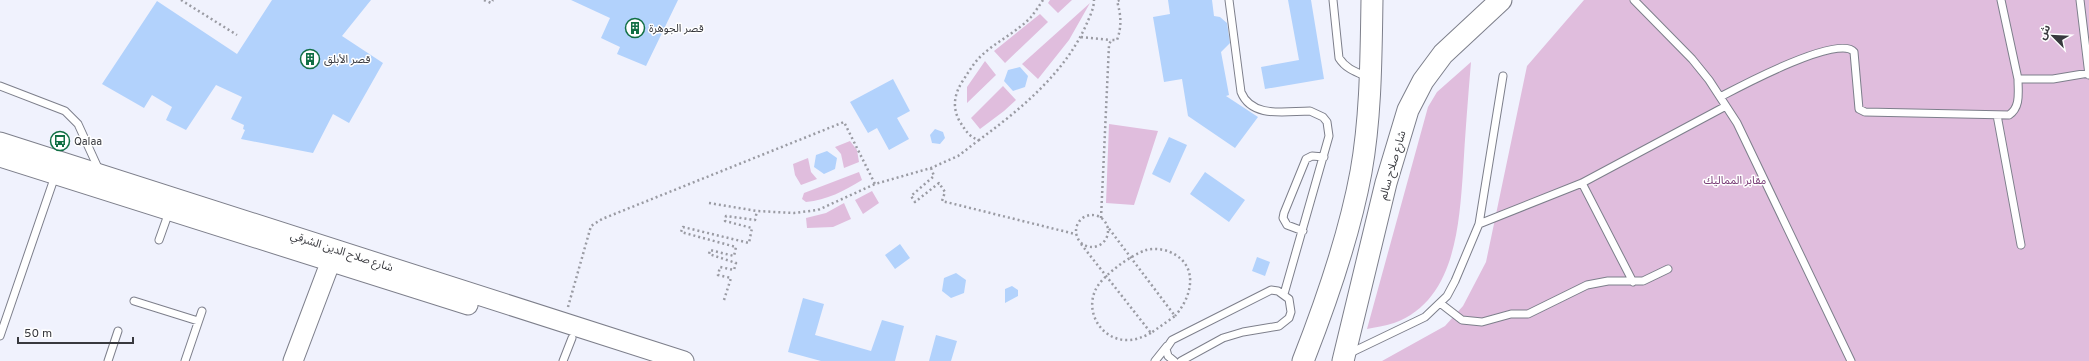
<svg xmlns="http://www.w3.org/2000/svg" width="2089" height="361" font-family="Overpass,'Noto Sans Arabic',sans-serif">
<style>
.green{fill:#e0bddd}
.building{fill:#b2d2fc}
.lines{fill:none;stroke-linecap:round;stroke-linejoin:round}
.lane-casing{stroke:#7d7f8b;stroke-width:9}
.secondary-casing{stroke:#7d7f8b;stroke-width:21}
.primary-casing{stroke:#7d7f8b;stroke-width:23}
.path{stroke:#9a9ba3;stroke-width:2.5;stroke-dasharray:2 3;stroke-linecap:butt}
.lane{stroke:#fff;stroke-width:7}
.secondary{stroke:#fff;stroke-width:19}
.primary{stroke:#fff;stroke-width:21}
.labels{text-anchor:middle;stroke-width:3;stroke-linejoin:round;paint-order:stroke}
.poi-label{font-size:11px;fill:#38393e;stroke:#fff;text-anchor:start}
.street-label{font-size:11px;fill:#38393e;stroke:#fff}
.park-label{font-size:11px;fill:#783c76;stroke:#fff}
</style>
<rect width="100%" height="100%" fill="#f0f2fd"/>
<path class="green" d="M1050 0H1072L1058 13 1048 3Z
M1584 0H2089V361H1382L1445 326 1463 306 1486 262 1527 66Z
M1090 3 1069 40 1038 79 1022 64Z
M1040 14 1048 22 1005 63 994 51Z
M985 61 996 75 967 103V87Z
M1471 62C1468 98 1465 135 1463 172 1459 226 1455 301 1394 323 1385 326 1375 327 1367 329L1428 107 1437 92Z
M1003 86 1016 100 1004 111 980 129 971 118Z
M1109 124 1158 131 1134 205 1106 203Z
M850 141 857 150 859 162 844 168 841 154 835 147Z
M808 158 811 172 817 179 801 185 795 175 793 164Z
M859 172 862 180C844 191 827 200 806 202L802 199 804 193Z
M872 191 879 203 863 214 855 200Z
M844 203 851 219 833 227 807 228 806 218 826 213Z"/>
<path class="building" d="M272 0H371L342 36 383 63 349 123 333 114 313 153 241 139 245 130 243 129 244 125 231 119 242 97 216 85 186 130 166 120 172 107 152 95 144 108 102 84 157 1 237 54Z
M571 0H678L646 66 617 54 620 47 601 38 610 18Z
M1168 0H1212L1214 16 1220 17 1227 23 1230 43 1221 52 1229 95 1226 96 1258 117 1235 148 1188 116 1182 79 1164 82 1153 17 1170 14Z
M1288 0H1311L1324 79 1265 89 1261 67 1299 60Z
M1020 67 1028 76 1025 87 1013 91 1004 81 1008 70Z
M893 79 910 111 897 118 909 139 889 150 877 128 868 133 850 102Z
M935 129 943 132 945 138 940 144 932 143 930 135Z
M1169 137 1187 145 1170 183 1152 174Z
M827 151 837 158 835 169 824 174 814 167 816 155Z
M1205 172 1245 200 1229 222 1190 194Z
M900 244 910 258 895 269 885 255Z
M1257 257 1270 262 1265 276 1252 271Z
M956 273 966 280 964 293 951 298 942 291 944 278Z
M1012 286 1018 290V296L1005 303V289Z
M803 298 824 304 815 335 871 351 882 320 904 326 895 361H821L788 352Z
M936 335 957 341 951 361H929Z"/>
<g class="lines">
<defs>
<path id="lane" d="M1229 0 1241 92C1252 119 1286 111 1310 111L1323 117 1327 122 1329 136 1284 294
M1333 0 1339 58C1346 69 1356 72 1368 77
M1634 0 1692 59 1709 80 1737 123 1851 361
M2001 0 2018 79
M2080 0 2089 75
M0 86 65 111 78 124 99 170
M1720 97C1739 87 1840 33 1854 52L1859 109 1865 112 2009 115C2021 107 2018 92 2018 79H2053L2089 73
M1997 115 2021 245
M1582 183 1633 282
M1479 224 1582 183 1726 106
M1303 231 1287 225 1283 218 1284 213 1306 159 1312 156 1324 157
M159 240 169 212
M134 301 198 321
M1440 303 1462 320 1482 322 1511 314H1528L1587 285 1608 281H1643L1668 269
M0 336 55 176
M1348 354 1425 317 1447 296 1455 281 1479 224 1503 76
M108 361 118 331
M185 361 202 311
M563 361 572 338
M1155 361 1167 346
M1174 361 1168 356 1166 349 1172 340 1271 290 1278 291 1289 299 1291 312 1289 318 1279 326 1243 332 1223 338 1181 361"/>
<path id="secondary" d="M0 142 684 361
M0 157 468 305
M293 361 335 250"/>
<path id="primary" d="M1303 361C1327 300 1349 237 1361 172 1371 116 1371 58 1372 0
M1343 361 1386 183 1408 110 1423 81 1443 54 1501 0"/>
</defs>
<use href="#lane" class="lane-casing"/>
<use href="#secondary" class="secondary-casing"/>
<use href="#primary" class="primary-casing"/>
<path class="path" d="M181 0 237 35
M484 0 491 3 493 0
M1043 0C1039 6 1035 12 1031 17 1016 33 995 42 980 57 973 64 968 73 962 82 954 95 952 108 960 122 966 131 969 137 979 140 1021 109 1066 72 1087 23 1090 16 1094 8 1094 0
M1081 37 1111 40
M931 168 934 176 911 196 915 202 939 183 945 192 942 201 1075 234
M709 203 757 211 794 213 818 210 875 184 931 168 958 156 979 140
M1076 231a16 16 0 1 1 32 0a16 16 0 1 1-32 0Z
M1101 218 1109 45 1111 40H1117C1122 26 1121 15 1117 1L1120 0
M1081 244 1151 333 1175 316 1107 226
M724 300 731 278 718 275 720 267 734 270 736 263 709 254 710 250 734 256 736 247 681 232 683 227 749 243 752 228 725 221 726 216 755 220 757 211
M568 307 591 226 602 219 844 122 875 184
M1151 333C1143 337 1136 340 1128 340 1103 341 1085 314 1095 291 1101 276 1131 255 1146 250 1154 248 1163 249 1170 252 1200 265 1192 297 1175 316"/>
<use href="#lane" class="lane"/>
<use href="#secondary" class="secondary"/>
<use href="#primary" class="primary"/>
</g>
<defs>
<symbol id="building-ring" viewBox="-11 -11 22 22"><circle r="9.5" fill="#fff" stroke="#116f44" stroke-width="1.5"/><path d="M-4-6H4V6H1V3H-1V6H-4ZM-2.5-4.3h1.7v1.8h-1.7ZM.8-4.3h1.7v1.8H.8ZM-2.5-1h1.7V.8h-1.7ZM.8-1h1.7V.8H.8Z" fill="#116f44"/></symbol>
<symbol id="bus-ring" viewBox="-11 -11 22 22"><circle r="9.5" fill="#fff" stroke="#116f44" stroke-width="1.5"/><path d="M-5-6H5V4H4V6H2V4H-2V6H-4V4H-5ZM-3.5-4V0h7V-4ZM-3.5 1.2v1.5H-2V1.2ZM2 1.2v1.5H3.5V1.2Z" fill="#116f44"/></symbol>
</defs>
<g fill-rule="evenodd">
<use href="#building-ring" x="624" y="17" width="22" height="22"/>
<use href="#building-ring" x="299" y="48" width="22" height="22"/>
<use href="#bus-ring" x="49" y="130" width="22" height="22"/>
</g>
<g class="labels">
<g class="poi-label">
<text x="649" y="32">قصر الجوهرة</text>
<text x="324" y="63">قصر الأبلق</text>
<text x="74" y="145">Qalaa</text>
</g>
<g class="street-label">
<text transform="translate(1392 165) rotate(-74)" y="4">شارع صلاح سالم</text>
<text transform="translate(342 251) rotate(18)" y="4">شارع صلاح الدين الشرقي</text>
</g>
<g class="park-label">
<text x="1735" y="184">مقابر المماليك</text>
</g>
</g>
<g transform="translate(2053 36) rotate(294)" stroke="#ffffff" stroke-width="3" paint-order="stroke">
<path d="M0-3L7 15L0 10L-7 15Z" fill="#38393e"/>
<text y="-6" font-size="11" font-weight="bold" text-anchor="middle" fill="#38393e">ش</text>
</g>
<path d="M18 337v6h115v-6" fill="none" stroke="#38393e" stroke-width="2"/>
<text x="24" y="337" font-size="12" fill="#38393e" stroke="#ffffff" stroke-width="3" paint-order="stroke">50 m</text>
</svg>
